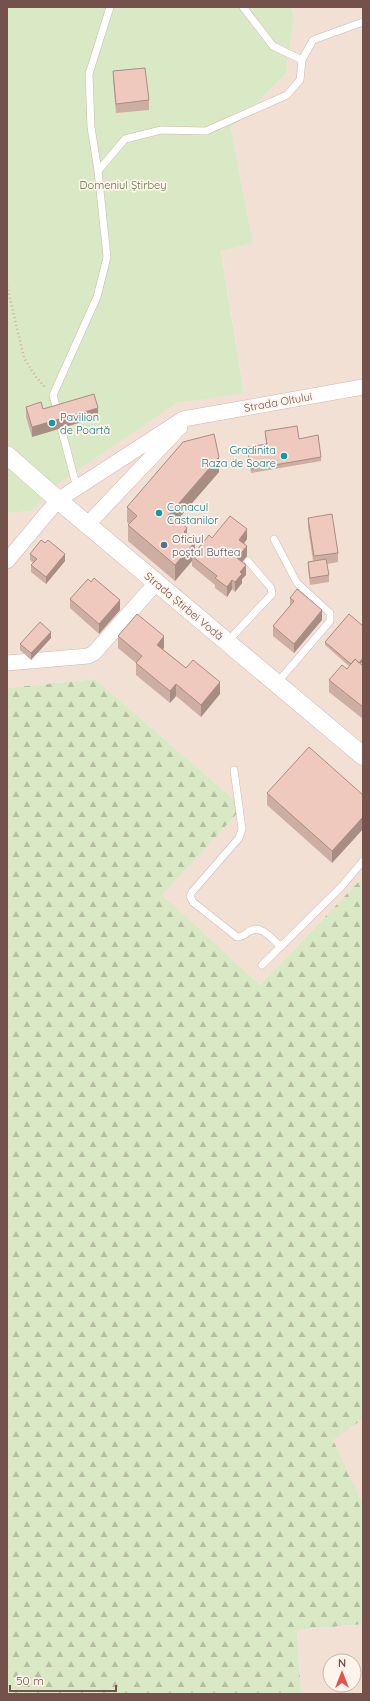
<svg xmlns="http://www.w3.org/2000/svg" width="370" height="1701" font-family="Quicksand,sans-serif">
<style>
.residential{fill:#f3e0d4;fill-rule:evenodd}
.green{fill:#dae9c5}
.forest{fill:url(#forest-firs)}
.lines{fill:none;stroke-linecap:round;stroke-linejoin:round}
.service-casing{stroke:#cfb7af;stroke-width:8}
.minor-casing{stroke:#cfb7af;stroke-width:16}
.tertiary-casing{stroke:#cfb7af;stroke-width:19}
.path{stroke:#d5aca1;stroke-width:2.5;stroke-dasharray:1 3;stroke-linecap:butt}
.service{stroke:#fff;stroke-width:7}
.minor{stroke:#fff;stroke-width:15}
.tertiary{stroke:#fff;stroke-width:18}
.wall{fill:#ceada3}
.shaded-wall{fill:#a88d85}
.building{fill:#f0c9be;stroke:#a88d85}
.culture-dot{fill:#0f9aa8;stroke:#fef4ec;stroke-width:1.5}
.service-dot{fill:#5c6f8a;stroke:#fef4ec;stroke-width:1.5}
.labels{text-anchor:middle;stroke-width:3.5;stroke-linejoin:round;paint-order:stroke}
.park-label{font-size:11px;fill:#5e7943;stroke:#fef4ec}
.street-label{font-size:11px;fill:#74524b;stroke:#fef4ec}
.culture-label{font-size:11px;fill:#0d838f;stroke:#fef4ec;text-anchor:start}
.service-label{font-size:11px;fill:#4e5e75;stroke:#fef4ec;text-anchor:start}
</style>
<defs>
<pattern id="forest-firs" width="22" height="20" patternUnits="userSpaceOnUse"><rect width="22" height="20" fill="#dae9c5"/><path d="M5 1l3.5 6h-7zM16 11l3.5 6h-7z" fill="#b5bfa2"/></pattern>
</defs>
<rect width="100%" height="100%" fill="#fcefe6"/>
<path class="residential" d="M291 7H363V877L260 985 161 895 243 807 95 679 7 688V513L31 511 55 485 177 403 244 392 221 250 253 243 231 128 286 74 294 18Z
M363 1419V1505L332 1440Z
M363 1624V1694H301L297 1630ZM330 1661H354V1685H330Z"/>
<path class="green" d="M7 7H291L294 18 286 74 231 128 253 243 221 251 244 393 177 403 56 485 31 511 7 513Z"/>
<path class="forest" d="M95 679 243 807 162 895 260 985 363 877V1419L333 1440 363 1505V1624L297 1630 301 1694H7V688Z"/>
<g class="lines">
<defs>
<path id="service" d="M243 7 273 46 302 60
M98 171 125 139 161 130 206 131 287 95 300 80 302 60 313 40 363 22
M58 414 53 395 97 297 107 257 98 171 91 127 89 74 110 7
M61 428 77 488
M274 539 297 583 330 613V621L277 683
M227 642 272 594 271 588 248 561
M234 770 242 829 239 838 192 892 190 896 193 902 237 937C242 937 244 935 248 932 261 923 272 939 281 947
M262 965 341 887 363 861"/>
<path id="minor" d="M87 525 180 427
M7 561 58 500 183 419 363 387
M7 663 88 656 94 653 156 583"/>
<path id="tertiary" d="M7 455 58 500 363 756"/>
</defs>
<use href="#service" class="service-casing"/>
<use href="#minor" class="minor-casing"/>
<use href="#tertiary" class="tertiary-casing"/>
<path class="path" d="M7 286 24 358 36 377 46 388"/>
<use href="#service" class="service"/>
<use href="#minor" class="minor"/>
<use href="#tertiary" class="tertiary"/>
</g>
<path class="wall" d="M113 71 149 100V110L116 113 113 80Z
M26 407 43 409 98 417 32 437 26 417Z
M265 431 299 439 321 457V461L251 473 247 447 266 444Z
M219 472 177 520 187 535 195 552 212 538 247 539 244 544 247 556 242 562 246 575 242 579V583L235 592 232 589 227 597 215 588V585L192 566V561L175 581 128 541V525L129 524 127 522V507Z
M308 518 338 553V562L327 564 329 575V582L310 585 308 568V562L313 561 308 527Z
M30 554 65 561 46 584 31 572V565L33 563 30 560Z
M290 598 322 620 294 653 273 636V626L290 606Z
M70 599 120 610 99 634 70 608Z
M363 626V661L361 664 363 666V719L329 692V680L347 669 349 666 325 645V642Z
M118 636 164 648 163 649 186 668 220 694 201 717 176 696 170 703 136 675V663L118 648Z
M51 638 31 660 20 650V644Z
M267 793 363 795V829L332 863 267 805Z"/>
<path class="shaded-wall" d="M98 408V417L32 437V427Z
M219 457V472L167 532V517Z
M187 528V543L184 532Z
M247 529V539L239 549V540Z
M195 542V557L192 556V561L175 581V565Z
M247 546V556L237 568V558Z
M65 554V561L46 584V577Z
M246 565V575L242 579V583L235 592V582L240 572Z
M232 580V589L227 597V587Z
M120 600V610L99 634V624Z
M322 610V620L294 653V644Z
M51 632V638L31 660V653Z
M164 636V648L157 656V645Z
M363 658V661L355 671V668Z
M220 682V694L201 717V705Z
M176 684V696L170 703V691Z
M363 817V829L332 863V851Z"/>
<path class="building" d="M145 68 149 100 116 104 113 71Z
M94 394 98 408 32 427 26 407 41 402 43 409Z
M297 426 299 439 318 435 321 457 251 469 247 447 267 444 265 431Z
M214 434 219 457 167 517 170 520 173 516 187 528 184 532 195 542 175 565 128 525 137 516 127 507 183 442Z
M332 514 338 553 314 556 308 518Z
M230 516 247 529 239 540 247 546 237 558 246 565 240 572 242 574 235 582 232 580 227 587 215 578 217 576 192 556 209 535 212 538Z
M41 540 45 543 48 540 65 554 46 577 31 565 37 559 30 554Z
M326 559 329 575 310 578 308 562Z
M94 578 120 600 99 624 70 599 88 579 91 582Z
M297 589 322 610 294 644 273 626 294 601 290 598Z
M137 614 164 636 157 645 186 668 193 660 220 682 201 705 176 684 170 691 136 663 142 656 118 636Z
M349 614 363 626V658L359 663 355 659 351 664 325 642Z
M40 622 51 632 31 653 20 644Z
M355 659 363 666V707L329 680 342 665 347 669Z
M309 747 363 795V817L332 851 267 793Z"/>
<g class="culture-dot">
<circle cx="52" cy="423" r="4"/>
<circle cx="284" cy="456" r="4"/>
<circle cx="159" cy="513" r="4"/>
</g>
<circle class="service-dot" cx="164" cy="545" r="4"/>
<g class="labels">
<g class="park-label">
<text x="123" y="189">Domeniul Știrbey</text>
</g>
<g class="street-label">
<text transform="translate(278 402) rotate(-10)" y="4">Strada Oltului</text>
<text transform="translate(184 606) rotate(40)" y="4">Strada Știrbei Vodă</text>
</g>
<g class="culture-label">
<text x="60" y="421">Pavilion<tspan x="60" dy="13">de Poartă</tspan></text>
<text x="276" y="454" text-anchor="end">Gradinita<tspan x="276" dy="13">Raza de Soare</tspan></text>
<text x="167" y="511">Conacul<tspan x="167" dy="13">Castanilor</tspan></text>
</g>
<g class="service-label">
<text x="172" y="543">Oficiul<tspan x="172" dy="13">poștal Buftea</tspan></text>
</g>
</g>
<rect width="370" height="1701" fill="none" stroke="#74524b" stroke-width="16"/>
<g transform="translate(342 1673)"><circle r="19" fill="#fef4ec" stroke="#c7b3ac"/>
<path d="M0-3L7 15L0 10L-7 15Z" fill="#e2544f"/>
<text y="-6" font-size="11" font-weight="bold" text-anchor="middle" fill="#74524b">N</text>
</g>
<path d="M10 1685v6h106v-6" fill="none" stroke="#74524b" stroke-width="2"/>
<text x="16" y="1685" font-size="12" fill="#74524b" stroke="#fef4ec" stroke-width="3" paint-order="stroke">50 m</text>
</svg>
